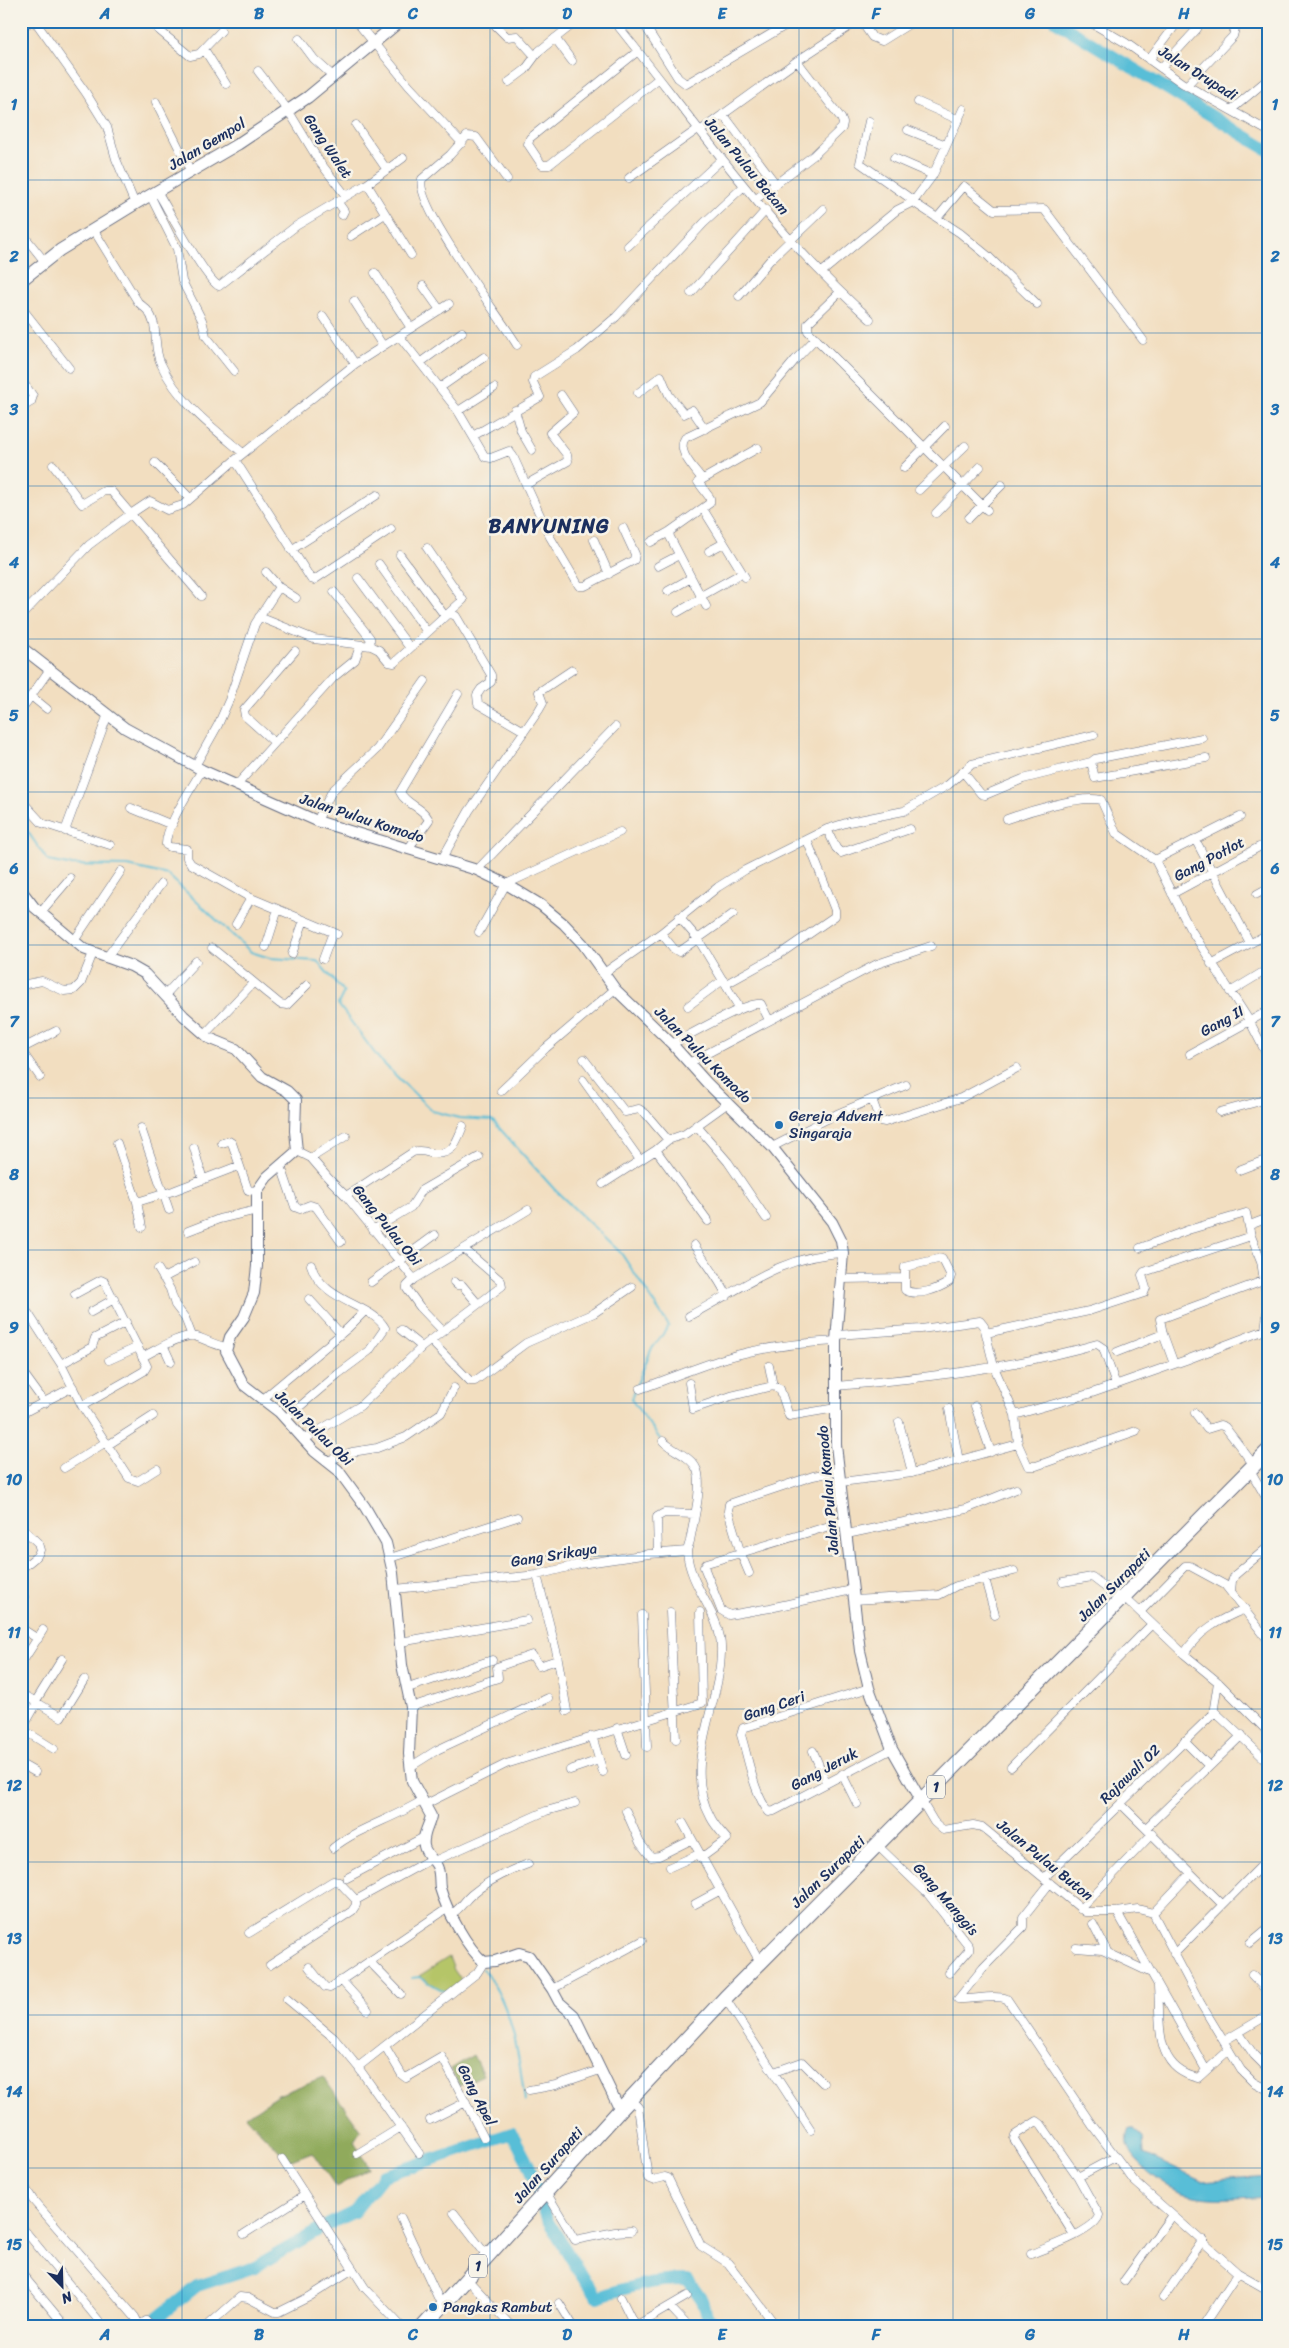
<svg xmlns="http://www.w3.org/2000/svg" width="1289" height="2348" font-family="Sriracha,sans-serif">
<style>
.green{fill:#b5c568;stroke:#687a63}
.forest{fill:#90aa5c;stroke:#566c5d}
.water{fill:#59bed7;stroke:#3a769a}
.lines{fill:none;stroke-linecap:round;stroke-linejoin:round}
.stream{stroke:#59bed7;stroke-width:2}
.river{stroke:#59bed7;stroke-width:12}
.minor-casing{stroke:#666c80;stroke-width:9}
.tertiary-casing{stroke:#666c80;stroke-width:12}
.secondary-casing{stroke:#666c80;stroke-width:13}
.trunk-casing{stroke:#666c80;stroke-width:16}
.minor{stroke:#fff;stroke-width:8}
.tertiary{stroke:#fff;stroke-width:10}
.secondary{stroke:#fff;stroke-width:11}
.trunk{stroke:#fff;stroke-width:14}
.grid{fill:none;stroke:#1f6fb2;stroke-width:1;stroke-opacity:0.55}
.poi-dot{fill:#1f6fb2;stroke:#f7f3e8;stroke-width:2}
.labels{text-anchor:middle;stroke-width:5;stroke-linejoin:round;paint-order:stroke}
.shield{fill:#f7f3e8;stroke:#5d6a87;stroke-width:1}
.shield-label{font-size:14px;font-weight:bold;fill:#1b2f5e}
.street-label{font-size:15px;fill:#1b2f5e;stroke:#f7f3e8}
.poi-label{font-size:15px;fill:#1b2f5e;stroke:#f7f3e8;text-anchor:start}
.district-label{font-size:20px;font-weight:bold;letter-spacing:1px;fill:#1b2f5e;stroke:#f7f3e8}
.neatline{fill:none;stroke:#1f6fb2;stroke-width:2}
.grid-label{font-size:16px;text-anchor:middle;font-weight:bold;fill:#1f6fb2}
</style>
<rect width="100%" height="100%" fill="#f7f3e8"/>
<filter id="ink" filterUnits="userSpaceOnUse"><feTurbulence type="fractalNoise" baseFrequency=".02" numOctaves="2"/><feDisplacementMap in="SourceGraphic" scale="10" xChannelSelector="R" yChannelSelector="G"/><feConvolveMatrix kernelMatrix="1 2 1 2 8 2 1 2 1" color-interpolation-filters="sRGB"/></filter>
<filter id="wash" filterUnits="userSpaceOnUse"><feTurbulence type="fractalNoise" baseFrequency=".0096" numOctaves="4" result="noise"/><feDisplacementMap in="SourceGraphic" scale="20" xChannelSelector="R" yChannelSelector="G"/><feGaussianBlur stdDeviation="1.12" result="paint"/><feColorMatrix in="noise" values="0 0 0 0 0 0 0 0 0 0 0 0 0 0 0 0 0 1.4 0 .05"/><feComposite in="paint" operator="in"/></filter>
<g filter="url(#wash)">
<rect width="100%" height="100%" fill="#f2dec0"/>
<path class="green" d="M449 1957 454 1970 462 1981 447 1993 419 1976Z"/>
<path class="forest" d="M473 2055 483 2075 459 2086 451 2069Z
M323 2077 361 2130 354 2141 369 2168 336 2187 312 2152 289 2161 246 2116 278 2095Z"/>
<path class="water" d="M1129 2129H1134L1143 2137 1144 2154 1201 2181 1268 2176V2196C1213 2199 1181 2206 1139 2163 1129 2152 1123 2144 1129 2129Z"/>
<g class="lines">
<path class="stream" d="M21 822 48 861 68 865 128 866 168 875 251 952 270 958 317 961 344 992 338 1004 379 1059 432 1111 459 1118 492 1120 555 1190 621 1253 669 1326 651 1350 631 1399 660 1439
M483 1970C513 2005 519 2057 525 2101
M412 1978 419 1977 447 1993"/>
<path class="river" d="M1055 21 1268 150
M146 2327 197 2286 255 2267 329 2224 354 2212 383 2176 512 2133 530 2167 547 2219 583 2278 598 2297C628 2287 656 2279 688 2280L702 2300 708 2318 722 2327"/>
</g>
</g>
<g filter="url(#ink)">
<g class="lines">
<defs>
<path id="minor" d="M148 21 190 56 199 54 221 31
M356 21 409 86 462 143
M491 21 507 37 517 36 534 55
M614 21C696 123 771 232 870 319
M642 21 678 78 686 84 793 21
M861 21 872 37 882 41 914 21
M1088 21 1126 43 1182 83 1268 131
M523 22 525 21
M862 22 877 23 882 21
M21 26 32 22 37 24 86 93 107 127 116 159 135 204
M555 38 572 61
M299 39 314 59 333 76
M204 49 226 84
M638 51 530 138 528 144 542 165H549L658 79
M1149 60 1174 27
M1161 68 1197 29 1194 25 1182 21
M258 71 288 110 319 161 346 196
M509 82 525 70 539 51 577 21
M1186 86 1233 36 1237 21
M156 102 191 172
M918 102 959 120
M1231 110 1268 79
M723 114 775 183
M869 121 860 163 914 201
M356 125 387 170
M908 130 946 145
M700 131 797 61 858 21
M894 158 933 175
M629 178 698 129
M507 179 476 137 467 136 450 155 422 179C413 204 501 318 517 345
M367 184 411 255
M157 191C167 207 206 281 219 286L296 226 367 184 403 158
M150 195 177 249 182 281 202 320 206 336 234 371
M756 199 814 155 842 128 843 123 841 118 797 61
M337 201 344 211 342 215
M913 202 933 175 963 109
M938 217 964 186 994 210 1044 209 1143 340
M93 229 138 302C141 305 144 307 147 310 160 325 152 346 161 364 178 402 212 427 243 453
M21 232 45 262
M351 236 385 214
M628 246 722 159
M822 272 897 210 913 202 960 233 988 256 1037 304
M375 273 411 328
M423 286 440 310
M840 292 808 323V331L987 510
M691 293 766 210
M739 296 770 260 823 209
M354 301 383 346
M21 307 69 368
M323 316 355 364
M400 337 458 411 485 457 491 458 509 451 513 456 550 537 579 586H585L634 560 635 554 623 528
M421 362 462 332
M21 380 33 396 31 402 21 408
M441 387 484 357
M638 393 661 376 669 395 684 414 692 410 705 429
M515 410 521 431 532 450
M458 411 494 388
M473 436 540 397 533 382 534 377 577 350 616 317 704 223 744 186
M235 460 311 579 314 580 391 529
M155 463 190 498
M53 465 82 504 104 491H111L201 596
M904 468 945 426
M702 479C694 468 676 451 685 438L760 402 795 360 816 338
M527 484 568 461 567 455 550 433 573 413 561 395
M21 485 22 484
M919 490 965 446
M703 509 745 577
M936 513 980 467
M969 518 1002 485
M669 532 670 537 706 606
M594 540 609 574
M651 542 669 532 710 503V498L698 482 758 448
M291 550 377 495
M709 551 724 543
M400 555 445 616 451 614 456 616 491 675V682L481 689 477 695 478 704 524 731
M379 564 427 632
M658 566 679 555
M266 572 279 587 296 598
M358 578 410 648
M668 591 691 578
M334 592 370 638 371 646
M701 596 742 573
M678 612 702 598
M21 616 89 545 129 515 150 501 167 510 183 505 235 460 355 364 449 304
M259 617 314 639 371 646 379 650 389 662 394 663 463 600 427 548
M31 696 47 709
M21 710 50 669
M274 742 245 716 244 710 295 651
M1091 762 1095 778 1206 758
M195 766 218 725 229 700 255 624 279 587
M202 770C192 787 165 827 166 845L170 847 187 849V858L191 864 251 898 337 934
M963 772 981 794 985 795 1023 779 1091 762 1095 759 1202 738
M236 786 334 677 355 660 360 646
M21 800 42 823 110 845
M131 808 172 825
M1007 819C1029 811 1080 795 1101 800L1116 833 1155 860 1189 927 1250 1022 1268 1057
M317 821 332 791 377 749 425 681
M827 829 836 848 841 853 910 829
M65 831 108 714
M1195 839 1250 943
M408 849 429 820C423 807 406 805 400 792L458 694
M442 859 469 811 539 710 543 703 539 692 572 670
M1155 860 1240 817
M477 870 615 727
M1172 894 1259 847
M1257 894 1268 888
M41 912 70 878
M679 917 698 939 740 1009
M236 924 251 898
M479 932 506 884 620 832
M661 933 674 949 679 952 733 914
M74 941 121 871
M266 947 278 909
M212 948 280 1004 287 1005 307 985
M292 954 304 920
M106 958 161 884
M323 959 333 932
M1211 964 1268 934
M604 973 661 933 718 887 745 870 827 829 849 822 904 811 948 785 972 764 1094 735
M726 984 780 954 835 916V910L807 840
M21 985 42 981 64 991 74 990 81 983 93 953
M1230 992 1268 969
M165 995 196 961
M688 1006 723 980
M205 1034 253 983
M672 1044C688 1036 747 1001 761 1004L769 1020
M21 1049 56 1031
M21 1050 40 1077
M1190 1054 1268 1011
M584 1059 625 1112 639 1109 646 1114 668 1140
M689 1063 877 964 931 946
M583 1080 640 1160
M501 1091 546 1048 615 989
M872 1099 880 1121 885 1122 961 1098 1017 1068
M1220 1112 1268 1099
M696 1125 728 1162 766 1218
M141 1128 169 1210
M117 1143 137 1202 142 1227
M222 1143 229 1141 232 1143 248 1190 257 1191
M772 1147 837 1114 906 1085
M194 1148 203 1180
M656 1150 708 1221
M297 1151 311 1158 329 1179 346 1196 414 1279 528 1210
M311 1158 346 1136
M281 1166 295 1207 300 1209 310 1205 316 1207 341 1242
M1239 1170 1268 1159
M603 1184 656 1150 668 1140 685 1134 728 1103
M346 1196 413 1152C419 1150 424 1151 430 1153 452 1157 456 1144 463 1126
M137 1202 173 1191 238 1166
M1250 1225 1268 1218
M373 1230 411 1207 422 1190 479 1157
M188 1231 219 1219 257 1210
M694 1245C705 1262 719 1278 727 1296
M942 1258 951 1276 949 1282C938 1289 917 1297 905 1290V1267Z
M158 1269 170 1289 175 1305 185 1318 192 1336
M163 1278 194 1262
M414 1279 407 1286V1289L420 1307 442 1330
M841 1279 904 1278
M371 1282 435 1235
M454 1282 457 1285H462L478 1304
M75 1294 101 1280 105 1282 147 1366 144 1371 132 1378
M309 1299 341 1334
M21 1311 28 1313 61 1364 82 1406 129 1478 138 1481 157 1469
M91 1312 114 1299
M689 1316C741 1289 782 1255 843 1253
M401 1330 422 1347
M986 1333 1089 1311 1144 1293 1146 1288 1142 1275 1144 1272 1251 1236
M837 1335 921 1329 980 1321 984 1326 994 1367 1015 1415 1018 1444 1028 1466H1036L1136 1431
M430 1340 470 1381H475L526 1343 594 1313 632 1287
M164 1347 171 1362
M1117 1352 1163 1334
M142 1357C155 1351 179 1335 193 1336 204 1338 213 1345 226 1347
M109 1360 138 1347
M61 1364 92 1347 95 1338 126 1322
M1174 1364 1163 1334 1160 1319 1263 1281
M769 1366 773 1386
M21 1370 45 1403
M689 1383 693 1409 731 1396 773 1386 780 1389 789 1416 836 1408
M836 1386C924 1378 1012 1368 1097 1344L1103 1348 1116 1385
M640 1389C668 1379 697 1367 726 1358 762 1347 799 1343 836 1341
M263 1399 348 1328 364 1312
M82 1406 128 1380
M975 1406 991 1452
M949 1409 959 1461
M1195 1413 1207 1429 1220 1425 1225 1427 1254 1465
M21 1414 73 1387
M1015 1415 1092 1393 1186 1360 1265 1330 1268 1307 1261 1261 1251 1236 1246 1213 1188 1230 1140 1248
M285 1419 338 1374 369 1351 385 1328C372 1304 322 1302 311 1265
M899 1422 912 1473
M303 1440 360 1406 422 1347 502 1286 501 1281 464 1249
M663 1441C672 1451 692 1456 697 1470 703 1486 693 1523 690 1541 689 1545 687 1549 687 1552 690 1589 723 1615 721 1652 720 1706 681 1765 711 1818 715 1826 722 1833 727 1839L701 1858
M108 1445 153 1416
M327 1461 352 1452 377 1448 406 1437 441 1413 454 1388
M64 1468 106 1442
M1250 1470 1268 1501
M841 1482 912 1473 1018 1444
M846 1521 707 1563 704 1567 721 1610 729 1615 770 1608 852 1590
M21 1527 38 1543 40 1550 37 1556 21 1569
M847 1534 966 1509 1016 1489
M658 1553 657 1517 664 1513 695 1514
M390 1558 517 1517
M749 1573 741 1554 728 1511 729 1504 813 1476 839 1471
M537 1575 557 1654 567 1711
M985 1579 995 1615
M1063 1582 1092 1577 1122 1600
M395 1589 537 1575 580 1564 649 1554 687 1551
M1231 1591 1232 1581 1235 1575 1268 1547
M1124 1597 1184 1654 1218 1682 1268 1732
M854 1600 939 1595 956 1586 1014 1571
M21 1601 24 1597
M670 1612 676 1739
M1140 1612 1185 1566H1190L1225 1585 1268 1640
M642 1615 647 1747
M21 1628 38 1639
M400 1642 527 1620
M1184 1654C1198 1631 1220 1619 1245 1609
M21 1664 43 1630
M408 1688 492 1660
M869 1688 743 1728 741 1735C748 1757 754 1795 769 1812L774 1811 892 1749
M21 1693 61 1717 84 1680
M411 1707 498 1678 497 1667 532 1655 539 1666 557 1660
M1215 1712 1268 1762
M617 1728 626 1755
M22 1729 54 1749
M21 1731 37 1703V1699L62 1659
M592 1736 603 1772
M1184 1741 1209 1766
M813 1751 826 1782
M21 1764 35 1772
M410 1767 437 1750 548 1698
M1011 1767 1152 1624
M570 1770 599 1760
M842 1774 857 1804
M922 1802 934 1822 943 1830 973 1825 982 1827 1085 1912H1117L1138 1909 1153 1913 1201 2004 1241 2070 1253 2082 1268 2090
M426 1804 506 1764 702 1703 700 1612
M1121 1804 1222 1904
M626 1811 640 1843 651 1857 659 1856 691 1840
M683 1823 760 1962
M1146 1828 1242 1735
M878 1846 928 1894 969 1946V1950L949 1973
M333 1848C359 1827 393 1819 423 1800
M434 1861 546 1811 575 1803
M670 1867 699 1854
M347 1878 424 1837
M1044 1878 1213 1714 1218 1682
M356 1900 431 1859
M695 1904 719 1891
M1080 1909 1152 1834
M1117 1912 1206 2070
M1153 1913 1190 1874
M451 1914C461 1909 463 1902 471 1895 487 1881 508 1871 528 1864
M1093 1924 1108 1953
M249 1933 333 1881 339 1882 356 1900V1905L352 1911 270 1965
M1250 1943 1268 1928
M1076 1948 1102 1950 1151 1973
M1174 1954 1268 1859
M369 1961 401 1994
M309 1967 325 1987 330 1988 448 1908
M1252 1975 1268 1992
M341 1980 368 2010
M1158 1987C1161 2024 1153 2068 1198 2078L1229 2050
M552 1989 642 1941
M725 1998 811 2130
M287 1999 334 2038 358 2067 419 2153
M958 1999C971 2000 996 1994 1007 1999L1092 2125 1134 2181 1238 2273 1268 2290
M958 1999 983 1968 1023 1927V1917L1050 1883
M1239 2033 1254 2055 1268 2069
M1224 2041 1268 2015
M385 2046 402 2075 406 2078 442 2057 484 2138
M358 2067 477 1973 484 1962
M774 2072 802 2062 823 2083
M529 2090 556 2085 600 2070
M630 2099 638 2107 648 2178 653 2180 665 2177 668 2178 701 2246 728 2263 777 2327
M430 2120 466 2102
M357 2154 401 2127
M282 2159 365 2288 402 2327
M1078 2177 1115 2157
M21 2181 33 2200 135 2317 139 2325 146 2321 151 2327
M546 2192 575 2240 615 2232 631 2231
M454 2213 487 2256
M401 2218 442 2306
M21 2226 104 2327
M244 2234 305 2195
M1031 2254C1046 2248 1096 2231 1099 2215L1078 2177 1041 2124 1037 2121 1015 2135 1014 2139 1074 2235
M21 2273 66 2327
M467 2279 512 2327
M1124 2281 1172 2215
M621 2298 635 2326
M1163 2298 1203 2240
M559 2303 574 2327
M670 2307 689 2327
M206 2327 240 2297 248 2298 275 2312H279L309 2297 353 2269
M634 2327 687 2296
M1202 2327 1238 2273"/>
<path id="tertiary" d="M21 647 125 728 202 770 317 821 477 870 506 884 541 905 564 924 583 944 615 989 672 1044 707 1083 772 1147 832 1222 841 1240 843 1253 836 1341V1445L860 1651 869 1688 892 1749 922 1802
M21 890 34 907 84 949 131 966 145 974 184 1016 209 1038 236 1049 262 1077 287 1091 296 1100 295 1131 297 1151 267 1177 257 1191V1266L254 1293 244 1317 230 1337 226 1351 244 1385 279 1412 314 1451 338 1470 365 1507 386 1543 393 1573 402 1665 411 1707 409 1754 412 1781 431 1816C429 1826 422 1835 424 1846 426 1856 436 1860 438 1869 440 1875 439 1882 440 1888 446 1909 467 1948 484 1962L495 1961 519 1953 529 1956 552 1989 559 2002 574 2015 620 2110"/>
<path id="secondary" d="M21 281 60 250 135 204 238 144 308 97 400 21"/>
<path id="trunk" d="M423 2327 620 2110 725 1998 1268 1451"/>
</defs>
<use href="#minor" class="minor-casing"/>
<use href="#tertiary" class="tertiary-casing"/>
<use href="#secondary" class="secondary-casing"/>
<use href="#trunk" class="trunk-casing"/>
<use href="#minor" class="minor"/>
<use href="#tertiary" class="tertiary"/>
<use href="#secondary" class="secondary"/>
<use href="#trunk" class="trunk"/>
</g>
</g>
<path class="grid" d="M182 21V2327M336 21V2327M490 21V2327M644 21V2327M799 21V2327M953 21V2327M1107 21V2327M21 180H1268M21 333H1268M21 486H1268M21 639H1268M21 792H1268M21 945H1268M21 1098H1268M21 1250H1268M21 1403H1268M21 1556H1268M21 1709H1268M21 1862H1268M21 2015H1268M21 2168H1268"/>
<g class="poi-dot">
<circle cx="779" cy="1125" r="5"/>
<circle cx="433" cy="2307" r="5"/>
</g>
<g class="labels">
<g class="shield">
<rect x="927" y="1775.5" width="18" height="23" rx="4"/>
<rect x="469" y="2254.5" width="18" height="23" rx="4"/>
</g>
<g class="shield-label">
<text x="936" y="1792">1</text>
<text x="478" y="2271">1</text>
</g>
<g class="street-label">
<text transform="translate(1198 73) rotate(32)" y="5">Jalan Drupadi</text>
<text transform="translate(207 144) rotate(-31)" y="5">Jalan Gempol</text>
<text transform="translate(328 146) rotate(56)" y="5">Gang Walet</text>
<text transform="translate(747 166) rotate(50)" y="5">Jalan Pulau Batam</text>
<text transform="translate(362 818) rotate(18)" y="5">Jalan Pulau Komodo</text>
<text transform="translate(1209 859) rotate(-28)" y="5">Gang Potlot</text>
<text transform="translate(1222 1021) rotate(-29)" y="5">Gang II</text>
<text transform="translate(703 1055) rotate(45)" y="5">Jalan Pulau Komodo</text>
<text transform="translate(387 1225) rotate(51)" y="5">Gang Pulau Obi</text>
<text transform="translate(314 1428) rotate(44)" y="5">Jalan Pulau Obi</text>
<text transform="translate(828 1490) rotate(-95)" y="5">Jalan Pulau Komodo</text>
<text transform="translate(554 1555) rotate(-9)" y="5">Gang Srikaya</text>
<text transform="translate(1114 1585) rotate(-45)" y="5">Jalan Surapati</text>
<text transform="translate(774 1706) rotate(-19)" y="5">Gang Ceri</text>
<text transform="translate(824 1769) rotate(-28)" y="5">Gang Jeruk</text>
<text transform="translate(1130 1774) rotate(-44)" y="5">Rajawali 02</text>
<text transform="translate(1045 1860) rotate(39)" y="5">Jalan Pulau Buton</text>
<text transform="translate(828 1872) rotate(-44)" y="5">Jalan Surapati</text>
<text transform="translate(946 1899) rotate(49)" y="5">Gang Manggis</text>
<text transform="translate(477 2095) rotate(63)" y="5">Gang Apel</text>
<text transform="translate(548 2165) rotate(-48)" y="5">Jalan Surapati</text>
</g>
<g class="poi-label">
<text x="789" y="1121">Gereja Advent<tspan x="789" dy="17">Singaraja</tspan></text>
<text x="443" y="2312">Pangkas Rambut</text>
</g>
<g class="district-label">
<text x="549" y="533">BANYUNING</text>
</g>
</g>
<rect width="1289" height="2348" fill="none" stroke="#f7f3e8" stroke-width="55"/>
<g transform="translate(62 2286) rotate(157)" stroke="#f7f3e8" stroke-width="4" paint-order="stroke">
<path d="M0-4L9 19L0 12L-9 19Z" fill="#1b2f5e"/>
<text y="-8" font-size="14" font-weight="bold" text-anchor="middle" fill="#1b2f5e">N</text>
</g>
<rect x="28" y="28" width="1234" height="2292" class="neatline"/>
<g class="grid-label">
<text x="105" y="19">A</text>
<text x="259" y="19">B</text>
<text x="413" y="19">C</text>
<text x="567" y="19">D</text>
<text x="722" y="19">E</text>
<text x="876" y="19">F</text>
<text x="1030" y="19">G</text>
<text x="1184" y="19">H</text>
<text x="14" y="110">1</text>
<text x="1275" y="110">1</text>
<text x="14" y="262">2</text>
<text x="1275" y="262">2</text>
<text x="14" y="415">3</text>
<text x="1275" y="415">3</text>
<text x="14" y="568">4</text>
<text x="1275" y="568">4</text>
<text x="14" y="721">5</text>
<text x="1275" y="721">5</text>
<text x="14" y="874">6</text>
<text x="1275" y="874">6</text>
<text x="14" y="1027">7</text>
<text x="1275" y="1027">7</text>
<text x="14" y="1180">8</text>
<text x="1275" y="1180">8</text>
<text x="14" y="1333">9</text>
<text x="1275" y="1333">9</text>
<text x="14" y="1485">10</text>
<text x="1275" y="1485">10</text>
<text x="14" y="1638">11</text>
<text x="1275" y="1638">11</text>
<text x="14" y="1791">12</text>
<text x="1275" y="1791">12</text>
<text x="14" y="1944">13</text>
<text x="1275" y="1944">13</text>
<text x="14" y="2097">14</text>
<text x="1275" y="2097">14</text>
<text x="14" y="2250">15</text>
<text x="1275" y="2250">15</text>
<text x="105" y="2340">A</text>
<text x="259" y="2340">B</text>
<text x="413" y="2340">C</text>
<text x="567" y="2340">D</text>
<text x="722" y="2340">E</text>
<text x="876" y="2340">F</text>
<text x="1030" y="2340">G</text>
<text x="1184" y="2340">H</text>
</g>
</svg>
